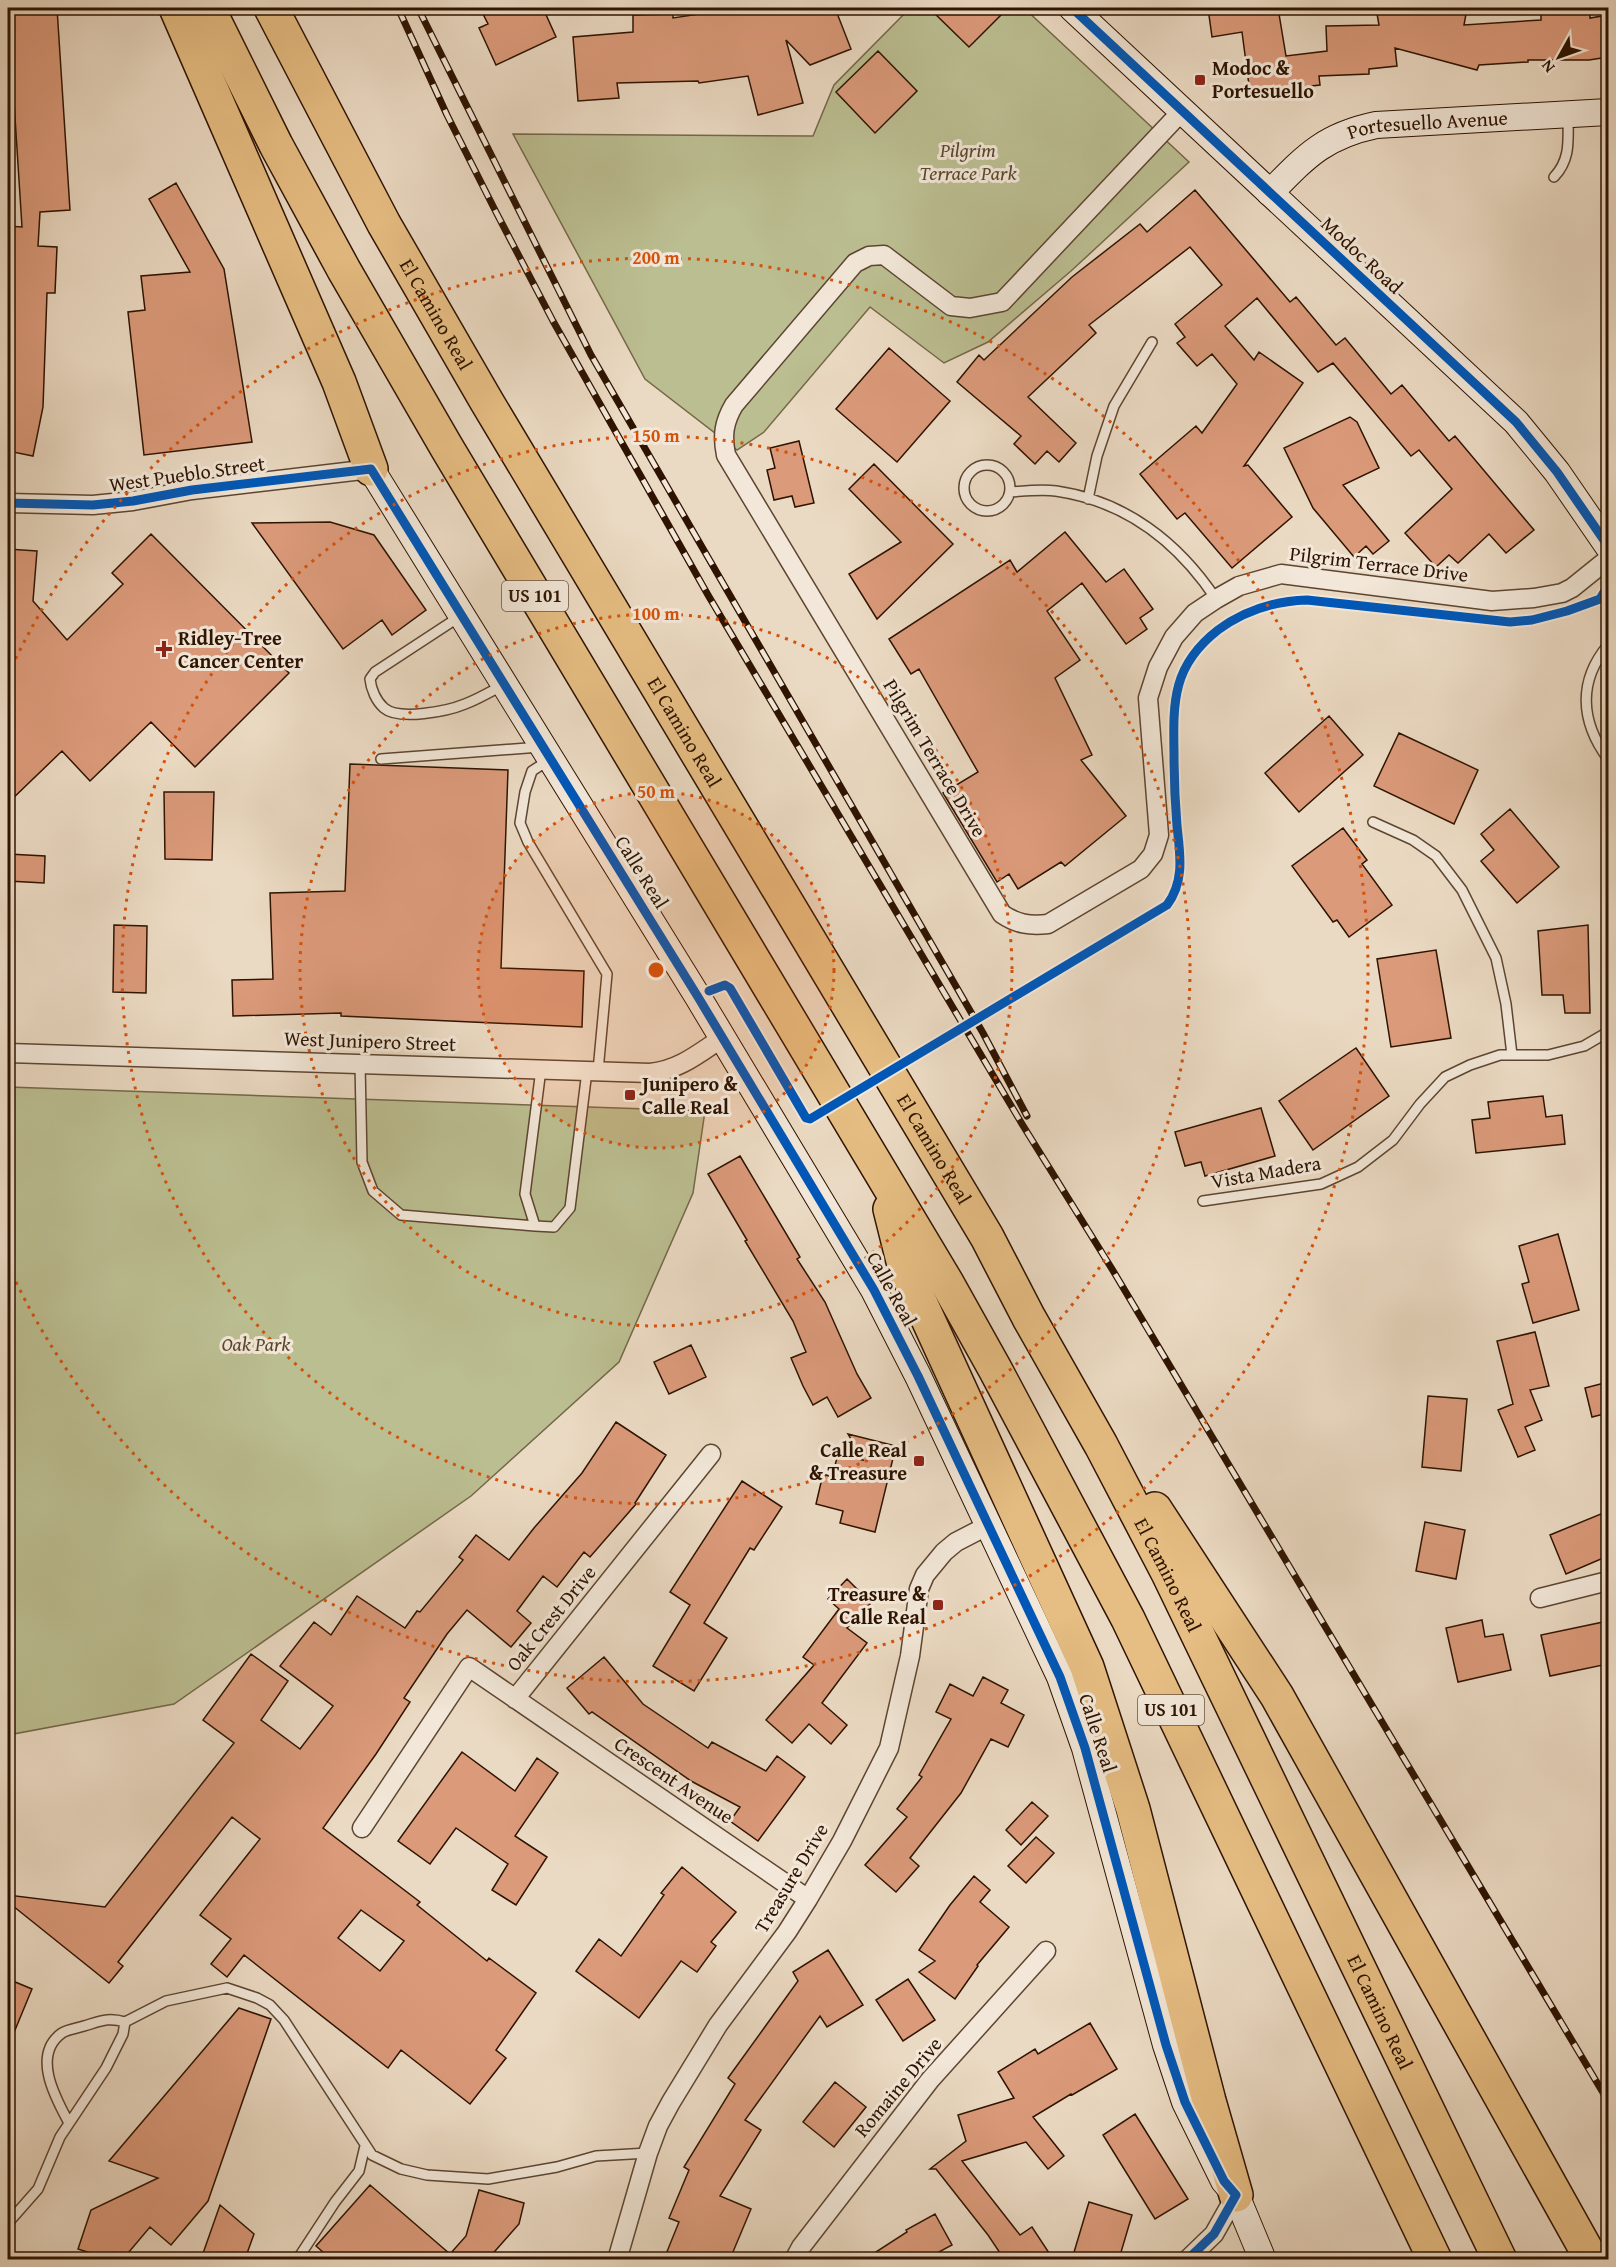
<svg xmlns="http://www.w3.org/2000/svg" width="1616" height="2267" font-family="'Gentium Book Plus',serif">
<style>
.green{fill:#bbbe91;stroke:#746848;stroke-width:1.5}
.building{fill:#db9a7a;stroke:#2e1300;stroke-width:1.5;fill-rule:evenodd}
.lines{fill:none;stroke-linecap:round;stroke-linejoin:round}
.lane-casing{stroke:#5d4531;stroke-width:12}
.street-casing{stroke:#5d4531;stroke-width:21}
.secondary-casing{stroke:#2e1300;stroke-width:28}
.highway-casing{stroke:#2e1300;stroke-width:36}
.lane{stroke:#f2e7d8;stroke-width:9}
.street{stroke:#f2e7d8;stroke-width:18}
.secondary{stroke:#f2e7d8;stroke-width:26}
.highway{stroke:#e6bd82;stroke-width:33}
.rail-casing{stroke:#2e1300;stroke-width:7}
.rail{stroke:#f2e7d8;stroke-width:4.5;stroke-dasharray:14;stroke-linecap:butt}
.cycleway-casing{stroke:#f2e7d8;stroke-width:13}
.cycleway{stroke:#0057b8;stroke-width:9}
.ring{fill:none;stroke:#d5520b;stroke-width:3;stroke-dasharray:3 6}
.poi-dot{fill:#8f2418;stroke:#f2e7d8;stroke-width:2}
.labels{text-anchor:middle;stroke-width:6;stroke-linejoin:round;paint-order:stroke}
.shield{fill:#f2e7d8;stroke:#695341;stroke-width:1.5}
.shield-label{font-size:18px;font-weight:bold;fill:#2e1300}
.poi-label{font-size:20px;font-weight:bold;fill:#2e1300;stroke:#f2e7d8;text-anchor:start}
.street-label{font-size:20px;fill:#2e1300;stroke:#f2e7d8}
.park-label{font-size:20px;font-style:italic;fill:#58462c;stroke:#f2e7d8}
.centre{fill:#d5520b;stroke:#f2e7d8;stroke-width:3}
.ring-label{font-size:18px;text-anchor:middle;font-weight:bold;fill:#d5520b;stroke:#f2e7d8;stroke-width:6;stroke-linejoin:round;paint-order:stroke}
</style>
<rect width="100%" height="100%" fill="#ebdac3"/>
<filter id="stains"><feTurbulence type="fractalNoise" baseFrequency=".00333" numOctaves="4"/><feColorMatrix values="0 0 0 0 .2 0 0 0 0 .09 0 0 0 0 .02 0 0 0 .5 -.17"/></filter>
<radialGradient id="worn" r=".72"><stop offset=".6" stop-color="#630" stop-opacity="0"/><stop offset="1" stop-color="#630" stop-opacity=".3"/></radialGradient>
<path class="green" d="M910 8H1024L1189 162 1071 271 988 342 944 363 870 307 764 432 737 450 645 379 513 134 813 136 834 85Z
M8 1087 705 1111 693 1193 619 1362 471 1496 174 1704 8 1735Z"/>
<path class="building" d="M8 8H57L70 210 40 212 38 246 57 247 55 293H47L43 407 33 456 8 451V226L22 227Z
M480 8H543L556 37 496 65 479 28 488 24Z
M740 8H835L851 49 810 65 786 40 803 103 758 115 748 76 699 83 698 81 617 83 619 98 578 101 573 37 633 32V15L673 14V18Z
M929 8H1008L969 47Z
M1208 8H1278L1286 56 1327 51 1326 26 1379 25 1376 8H1443L1466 14 1464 25 1541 20V11H1590V18L1608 15V57L1589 60H1528V62L1479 65 1477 70 1395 48 1397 66 1369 69V74L1319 76 1320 85 1250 93 1242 32 1212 37Z
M878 51 917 91 875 133 836 92Z
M176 183 224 269 252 442 144 455 128 312 145 310 141 276 190 272 149 199Z
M1195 190 1290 302 1296 297 1336 345 1345 338 1391 394 1402 385 1449 441 1455 436 1534 530 1506 553 1489 534 1458 563 1449 555 1436 567 1405 533 1452 489 1419 450 1411 456 1333 363 1318 372 1257 298 1225 326 1254 360 1259 352 1303 383 1244 466 1248 465 1292 517 1232 568 1185 513 1177 519 1140 474 1196 426 1202 433 1237 384 1212 354 1197 366 1177 343 1185 337 1175 324 1222 285 1190 247 1089 325 1096 333 1028 397 1076 443 1059 462 1047 451 1035 464 1014 444 1021 436 957 382 979 355 984 360 1072 277 1140 224 1147 232Z
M889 348 950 401 897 462 836 409Z
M1350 417 1357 422 1379 468 1343 485 1389 541 1373 554 1366 546 1354 557 1313 508 1284 448Z
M799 441 814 503 795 507 792 496 774 500 767 470 775 468 770 448Z
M874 464 953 544 877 619 849 574 901 542 849 489Z
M330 522 374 535 426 610 392 635 382 620 343 649 252 523Z
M1065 532 1106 582 1124 569 1153 609 1140 618 1147 629 1126 644 1082 583 1047 611 1080 660 1055 678 1092 755 1081 760 1126 816 1065 866 1061 862 1018 889 1009 874 997 882 943 793 978 772 919 669 911 674 889 639 1010 560 1017 572Z
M151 534 289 673 195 767 151 722 90 781 62 751 8 803V549L37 551 33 601 67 640 123 584 112 573Z
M1329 716 1363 755 1299 812 1265 773Z
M1399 733 1478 770 1454 824 1374 786Z
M350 764 508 770 501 968 584 971 582 1027 341 1016V1013L233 1016 232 980 273 979 270 893 345 891Z
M164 792H214L212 860 165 859Z
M1510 809 1559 867 1517 903 1481 861 1494 850 1481 834Z
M1343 828 1367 860 1362 864 1392 905 1349 937 1337 920 1333 922 1292 866Z
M8 854 45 856 44 883 8 881Z
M114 925 147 926 146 993 113 992Z
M1588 925 1590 1013H1565L1563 995H1542L1538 931Z
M1436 950 1451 1038 1391 1047 1377 959Z
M1356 1048 1389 1096 1313 1150 1279 1101Z
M1543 1096 1546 1117 1562 1115 1565 1144 1476 1153 1472 1120 1490 1118 1488 1102Z
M1261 1108 1275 1156 1205 1176 1201 1162 1185 1166 1175 1132Z
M740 1156 800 1257 797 1259 825 1302 857 1374 871 1398 838 1417 827 1397 813 1405 803 1386 791 1358 806 1352 793 1321 745 1241 747 1240 708 1174Z
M1558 1234 1579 1310 1533 1323 1522 1284 1529 1282 1519 1246Z
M1535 1332 1549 1386 1530 1390 1542 1420 1525 1427 1535 1450 1518 1457 1498 1410 1513 1404 1497 1341Z
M691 1345 706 1377 669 1394 654 1362Z
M1608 1382V1413L1592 1417 1585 1388Z
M1428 1396 1467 1399 1461 1471 1422 1467Z
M616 1422 666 1455 635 1503 636 1504 590 1557 584 1552 557 1587 543 1576 517 1611 531 1623 511 1647 467 1610 447 1634 404 1698 410 1702 376 1754 323 1828 420 1902 417 1905 487 1961 489 1958 536 1993 496 2050 506 2058 470 2104 401 2050 388 2068 244 1955 227 1977 211 1964 231 1939 200 1915 260 1839 232 1817 118 1962 123 1966 109 1983 8 1902V1895L105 1907 234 1743 203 1720 251 1654 288 1681 261 1720 300 1749 333 1706 280 1666 314 1622 331 1635 357 1596 405 1628 417 1611 420 1612 463 1560 459 1557 476 1535 509 1560 534 1528 582 1473ZM361 1910 404 1941 380 1971 338 1938Z
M848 1434 896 1446 875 1532 840 1523 843 1511 816 1504 823 1474 832 1477 838 1454 863 1460Z
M742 1481 782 1507 754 1550 750 1548 704 1623 727 1638 694 1691 653 1666 690 1605 670 1592Z
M1608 1511V1556L1566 1574 1550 1535Z
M1425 1522 1465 1530 1456 1579 1416 1571Z
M847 1579 871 1603 847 1628 867 1643 822 1703 847 1725 831 1744 809 1724 792 1743 766 1720 814 1665 803 1657 839 1609 828 1599Z
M1482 1620 1485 1637 1503 1634 1511 1670 1458 1682 1446 1628Z
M1608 1621V1664L1550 1676 1541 1635Z
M604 1657 643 1704 708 1748 712 1742 766 1771 777 1756 805 1777 758 1841 730 1821 740 1807 691 1781 592 1712 589 1714 567 1688Z
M983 1677 1008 1690 1001 1703 1024 1715 1008 1747 991 1739 961 1793 910 1858 919 1866 896 1892 865 1865 907 1817 897 1809 922 1777 919 1775 951 1719 936 1712 950 1684 973 1696Z
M462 1752 515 1791 537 1758 558 1773 515 1836 547 1857 516 1905 492 1890 508 1864 456 1828 430 1864 398 1841Z
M1032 1802 1048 1816 1021 1845 1006 1830Z
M1036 1837 1054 1853 1026 1883 1008 1866Z
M682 1867 736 1912 711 1942 716 1946 697 1972 681 1961 639 2018 576 1971 599 1939 621 1956 664 1895 661 1893Z
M974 1876 990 1890 980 1902 1009 1927 977 1965 978 1966 955 1999 919 1972 935 1961 919 1950 950 1905Z
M828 1950 863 2005 827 2027 820 2016 745 2120 761 2130 720 2196 751 2209 730 2259H664L679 2222 669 2218 689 2170 684 2167 735 2084 728 2078 798 1981 793 1972Z
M8 1979 32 1989 8 2047Z
M908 1979 935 2020 903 2041 876 2000Z
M239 2008 271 2019 208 2201 171 2245 150 2227 123 2259H109L78 2249 91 2210 158 2178 109 2161Z
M1090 2023 1117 2069 1072 2095 1071 2094 1033 2117 1064 2156 1048 2169 1026 2142 962 2161 1020 2235 1032 2227 1053 2259H1004L988 2235 936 2169H930L966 2141 958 2115 1014 2098 998 2072 1035 2049 1038 2054Z
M835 2082 866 2107 834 2147 803 2122Z
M1135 2114 1188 2199 1155 2219 1103 2135Z
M370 2185 450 2254 466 2236 479 2190 524 2203 519 2224 488 2259H331L316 2246Z
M1089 2202 1132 2215 1119 2259H1072Z
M220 2205 254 2234 245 2259H201Z
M935 2214 952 2245 926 2259H865L907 2232 906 2230Z"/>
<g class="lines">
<defs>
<path id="lane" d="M1554 177C1571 159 1568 140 1568 117
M964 488a23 23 0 1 1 46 0a23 23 0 1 1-46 0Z
M1010 492C1025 491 1042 489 1056 491 1125 501 1178 542 1216 599
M1088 499 1097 456 1114 406 1152 342
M459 617 375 672 370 679C371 689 376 701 384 708 399 721 448 711 465 704 478 699 490 692 503 685
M1608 645C1578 681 1580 721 1608 759
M381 759 540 747
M549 760 532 771 525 792 520 823 528 842 607 974 598 1071
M1373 822 1413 840 1436 856 1462 890 1496 958 1506 1004 1512 1055
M360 1063 362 1162 373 1191 401 1215 535 1226
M541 1069 525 1194 535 1226 554 1227 570 1208 587 1071
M1203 1201 1321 1184 1358 1167 1393 1140 1420 1104 1445 1077 1470 1065 1500 1055H1548L1584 1046 1608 1032
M69 2123C56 2099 31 2055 62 2033 68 2029 78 2028 84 2026 101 2021 108 2017 125 2022L166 2001 227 1988 257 1998 270 2005 284 2020 372 2155 401 2169 427 2175 488 2179 557 2167 596 2156 648 2153
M8 2223 38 2189 60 2137 106 2068 123 2034 125 2022
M297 2260 335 2202 359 2171 365 2146"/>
<path id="street" d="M1183 110 1002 302 970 308 951 306 884 255 869 256 855 263 734 405C724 422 722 435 726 455L1002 914C1017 924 1029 926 1048 924L1141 869 1153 854 1159 835 1148 698 1158 667 1174 637 1195 613 1216 599 1239 586 1281 574 1492 601 1534 598 1562 593 1572 588 1608 559
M8 503 93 505 133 501 192 490 371 469
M8 1053 650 1073C679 1070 698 1054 722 1038
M1540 1598 1608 1581
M515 1699 711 1454
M362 1828 469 1667 808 1899
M617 2260 648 2153 658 2126 671 2102 718 2025 787 1932 808 1899 842 1841 889 1748 910 1656 919 1589 925 1575 944 1552 956 1542 989 1525
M794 2260 801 2247 930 2080 1046 1951
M1187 2260 1214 2234 1236 2195"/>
<g id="secondary">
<path d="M1072 8 1516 422 1557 472 1608 546"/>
<path id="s1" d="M1270 193C1306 156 1324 136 1376 125L1608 112"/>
<path d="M371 469 698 997 874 1290 918 1376 1060 1677 1085 1748 1166 2045 1185 2102 1224 2181 1236 2195 1263 2260"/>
</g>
<g id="highway">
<path d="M176 8 339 382 371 469"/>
<path d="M208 8 276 145 344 270 447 448 947 1283 995 1369 1128 1619 1435 2260"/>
<path id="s2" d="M271 8 384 224 487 402 987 1237 1029 1318 1101 1445 1168 1573 1500 2260"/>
<path d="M890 1209 905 1269 1087 1667 1133 1809 1209 2101 1236 2195"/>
<path d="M1155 1509 1277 1696 1592 2260"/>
</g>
</defs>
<use href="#lane" class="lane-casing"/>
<use href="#street" class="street-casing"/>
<use href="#secondary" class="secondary-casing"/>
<use href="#highway" class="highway-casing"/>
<use href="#lane" class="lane"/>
<use href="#street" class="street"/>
<use href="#secondary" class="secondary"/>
<use href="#highway" class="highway"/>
<defs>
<path id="rail" d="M398 8 447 115 497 214 553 321 708 595 1022 1124 1112 1269 1608 2101
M418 8 591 355 983 1033 1027 1116"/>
</defs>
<use href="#rail" class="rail-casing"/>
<use href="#rail" class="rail"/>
<defs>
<path id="cycleway" d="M1072 8 1516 422 1557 472 1608 546
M8 503 93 505 133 501 192 490 371 469 698 997 874 1290 918 1376 1060 1677 1085 1748 1166 2045 1185 2102 1224 2181 1236 2195 1214 2234 1187 2260
M709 991 725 985 730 988 806 1118 810 1119 1167 905C1185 881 1180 854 1177 826 1175 802 1174 777 1174 753 1173 700 1173 665 1218 630 1245 610 1275 601 1307 600L1510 622 1532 620 1567 611 1600 599 1607 587"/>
</defs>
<use href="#cycleway" class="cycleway-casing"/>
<use href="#cycleway" class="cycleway"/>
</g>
<circle cx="656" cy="970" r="178" fill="#d5520b" fill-opacity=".12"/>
<g class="ring">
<circle cx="656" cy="970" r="178"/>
<circle cx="656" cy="970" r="356"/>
<circle cx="656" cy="970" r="534"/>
<path d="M8 675A712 712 0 1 1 8 1265"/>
</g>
<g class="poi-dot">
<rect x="1194" y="74" width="12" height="12" rx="3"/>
<path d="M161 640h6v6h6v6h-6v6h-6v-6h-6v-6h6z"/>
<rect x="624" y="1089" width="12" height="12" rx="3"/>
<rect x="913" y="1455" width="12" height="12" rx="3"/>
<rect x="932" y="1599" width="12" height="12" rx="3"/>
</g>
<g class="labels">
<g class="shield">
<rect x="502" y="581" width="66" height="30" rx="4.5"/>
<rect x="1138" y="1695" width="66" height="30" rx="4.5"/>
</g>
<g class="shield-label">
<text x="535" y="602">US 101</text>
<text x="1171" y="1716">US 101</text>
</g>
<g class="poi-label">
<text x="1212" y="75">Modoc &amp;<tspan x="1212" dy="23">Portesuello</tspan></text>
<text x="178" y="645">Ridley-Tree<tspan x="178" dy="23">Cancer Center</tspan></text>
<text x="642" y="1091">Junipero &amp;<tspan x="642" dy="23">Calle Real</tspan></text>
<text x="907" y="1457" text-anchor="end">Calle Real<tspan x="907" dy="23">&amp; Treasure</tspan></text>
<text x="926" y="1601" text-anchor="end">Treasure &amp;<tspan x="926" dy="23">Calle Real</tspan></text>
</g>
<g class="street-label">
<text dy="7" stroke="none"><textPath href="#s1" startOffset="180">Portesuello Avenue</textPath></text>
<text transform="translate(1362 255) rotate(43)" y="7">Modoc Road</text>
<text dy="7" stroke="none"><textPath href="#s2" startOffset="348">El Camino Real</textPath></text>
<text transform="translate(187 474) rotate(-8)" y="7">West Pueblo Street</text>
<text transform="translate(1379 564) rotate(7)" y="7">Pilgrim Terrace Drive</text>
<text dy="7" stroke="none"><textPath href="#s2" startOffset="834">El Camino Real</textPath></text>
<text transform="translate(935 758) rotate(59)" y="7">Pilgrim Terrace Drive</text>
<text transform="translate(642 872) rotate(58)" y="7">Calle Real</text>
<text transform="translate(370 1041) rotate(2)" y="7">West Junipero Street</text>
<text dy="7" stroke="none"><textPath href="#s2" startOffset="1320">El Camino Real</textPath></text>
<text transform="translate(1266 1172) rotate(-10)" y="7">Vista Madera</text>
<text transform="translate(892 1289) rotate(61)" y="7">Calle Real</text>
<text dy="7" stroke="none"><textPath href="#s2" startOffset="1806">El Camino Real</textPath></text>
<text transform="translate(551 1618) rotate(-51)" y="7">Oak Crest Drive</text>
<text transform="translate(1098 1733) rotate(72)" y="7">Calle Real</text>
<text transform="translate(674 1780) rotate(34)" y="7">Crescent Avenue</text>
<text transform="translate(791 1878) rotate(-59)" y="7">Treasure Drive</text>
<text dy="7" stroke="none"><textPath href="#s2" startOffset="2292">El Camino Real</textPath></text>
<text transform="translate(898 2087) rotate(-50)" y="7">Romaine Drive</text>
</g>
<g class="park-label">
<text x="968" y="157">Pilgrim<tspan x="968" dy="23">Terrace Park</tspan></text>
<text x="256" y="1351">Oak Park</text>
</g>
</g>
<circle cx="656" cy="970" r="9" class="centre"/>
<g class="ring-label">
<text x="656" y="264">200 m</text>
<text x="656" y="442">150 m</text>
<text x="656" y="620">100 m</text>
<text x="656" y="798">50 m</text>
</g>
<rect width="1616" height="2267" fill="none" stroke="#ebdac3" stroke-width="30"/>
<rect x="9" y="9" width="1598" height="2249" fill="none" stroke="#2e1300" stroke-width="3"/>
<rect x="15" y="15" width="1586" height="2237" fill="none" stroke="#2e1300" stroke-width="1.5"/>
<g transform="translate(1559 57) rotate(230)" stroke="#f2e7d8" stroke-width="4.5" paint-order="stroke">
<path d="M0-4.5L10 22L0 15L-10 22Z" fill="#2e1300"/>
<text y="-9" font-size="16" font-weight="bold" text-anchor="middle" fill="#2e1300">N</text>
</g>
<rect width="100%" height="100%" filter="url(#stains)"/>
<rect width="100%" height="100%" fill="url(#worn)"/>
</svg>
